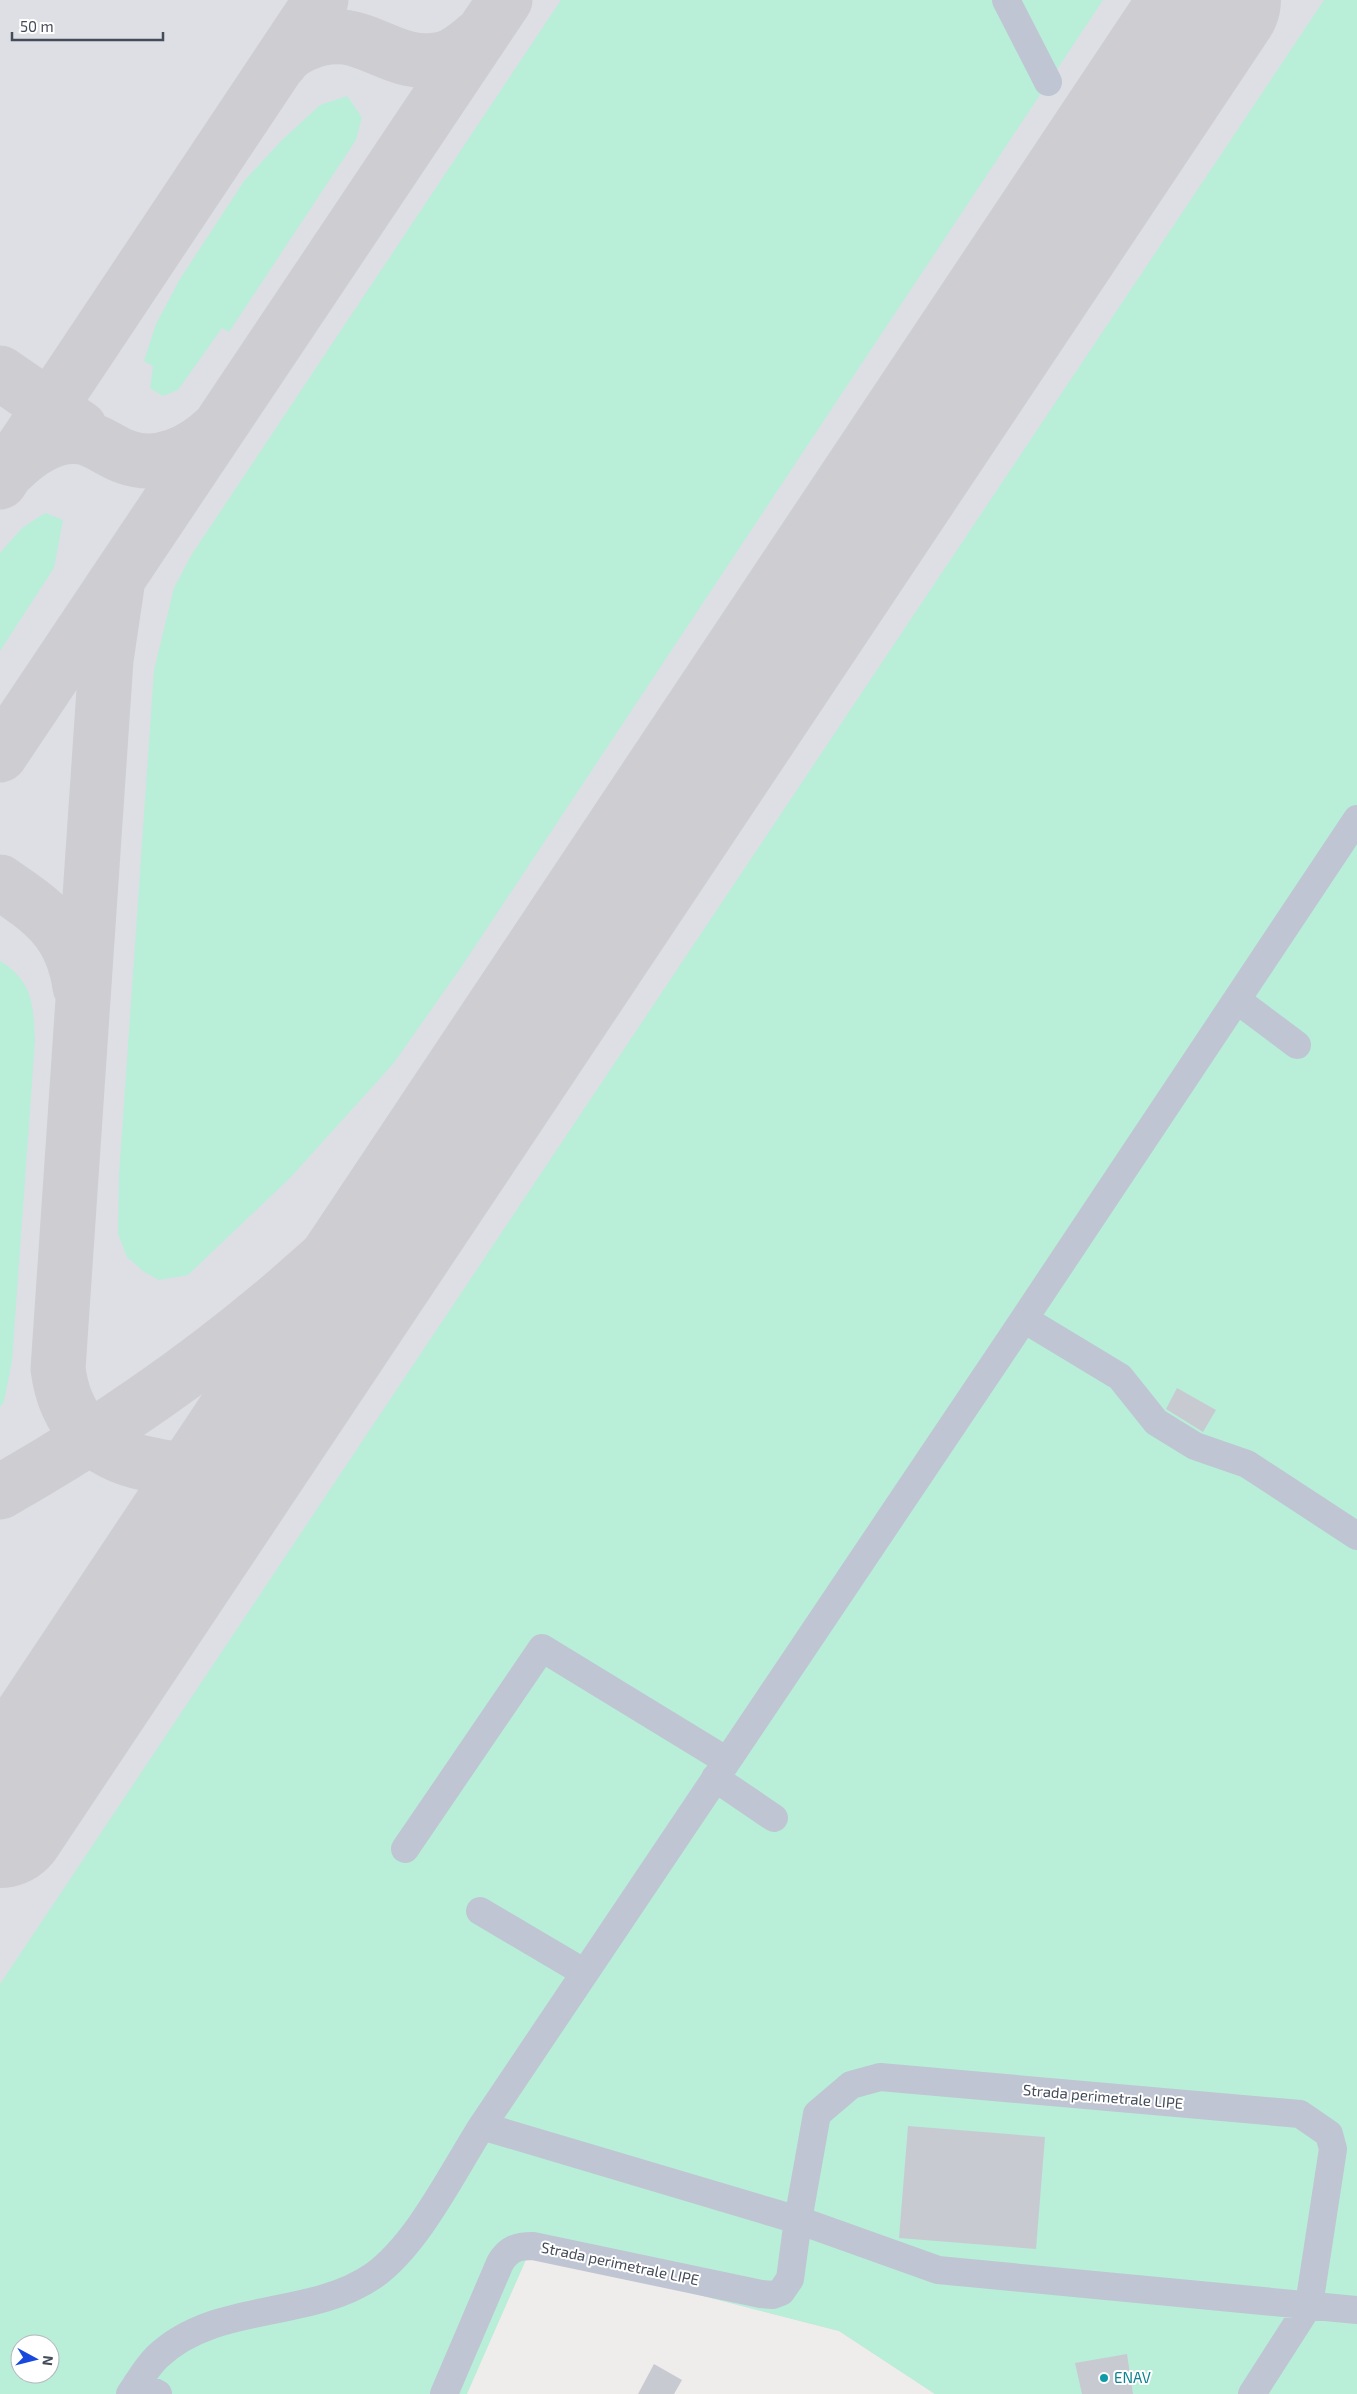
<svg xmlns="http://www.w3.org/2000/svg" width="1357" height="2394" font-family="'Exo 2',sans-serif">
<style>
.airport{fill:#dedfe4;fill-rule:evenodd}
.green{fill:#b9eed8;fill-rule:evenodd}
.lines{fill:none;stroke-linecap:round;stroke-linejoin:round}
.taxiway{stroke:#ceced2;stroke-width:55}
.runway{stroke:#ceced2;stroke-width:136}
.building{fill:#c8cad2}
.minor{stroke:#bfc5d2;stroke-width:28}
.culture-dot{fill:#0f9aa8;stroke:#fff;stroke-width:2}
.labels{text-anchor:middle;stroke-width:4;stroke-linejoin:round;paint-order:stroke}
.street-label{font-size:15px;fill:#444b59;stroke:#fff}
.culture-label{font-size:15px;fill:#0d838f;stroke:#fff;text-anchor:start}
</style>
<rect width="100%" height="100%" fill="#efecec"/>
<path class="airport" d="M0 0H1357V2394H935L839 2331 684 2291 528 2255 466 2394H0ZM20 2344H50V2374H20Z"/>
<path class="green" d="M561 0H1103L462 966 393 1064 290 1178 188 1275 159 1280 144 1272 127 1257 118 1234 119 1175 154 670 174 588 192 554Z
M1324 0H1357V2394H935L839 2331 684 2291 528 2255 467 2394H0V1984ZM20 2344H50V2374H20Z
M347 96 362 117 356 140 229 332 222 328 178 390 163 396 150 388 153 366 144 361 156 324 180 279 244 181 281 141 320 105Z
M45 513 63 520 54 568 0 651V553L22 528Z
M0 961C34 982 33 1005 35 1041L12 1361 4 1402 0 1407Z"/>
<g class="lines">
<path class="taxiway" d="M280 63C287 53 296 47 307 43 362 19 389 71 442 59 458 56 470 43 483 33
M0 373 80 428
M10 469C28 451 54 433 81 437 98 440 111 452 126 457 158 469 193 452 216 430
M0 482 321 0
M118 579 106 660 58 1369C65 1422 96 1454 148 1464 162 1467 175 1471 189 1467 219 1459 241 1441 265 1423
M0 755 505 0
M0 882C44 912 72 931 80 987
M0 1492C129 1419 248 1333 355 1230 404 1184 447 1134 491 1083"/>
<path class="runway" d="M0 1820 1213 0"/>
</g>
<path class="building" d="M1177 1388 1216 1410 1203 1432 1166 1409Z
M908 2126 1045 2137 1036 2249 899 2238Z
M1127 2354 1133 2394H1082L1075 2363Z
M654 2364 682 2380 674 2394H638Z"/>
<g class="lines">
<path class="minor" d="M1006 0 1048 82
M1237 1000 1297 1045
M1024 1319 1120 1377 1156 1422 1195 1446 1247 1464 1357 1536
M715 1778 774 1818
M405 1849 542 1648 727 1761
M480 1911 585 1973
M482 2126 798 2220 938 2270 1357 2310
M137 2383 158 2394
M130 2394C139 2381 146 2368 157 2357 215 2301 309 2320 373 2276 418 2244 452 2173 482 2126L1024 1319 1357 819
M444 2394 500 2263C508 2249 517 2246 533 2246L761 2294 773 2295 781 2292 790 2279 798 2220 817 2114 851 2085 880 2077 1300 2114 1329 2134 1333 2149 1309 2305 1252 2394"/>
</g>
<circle class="culture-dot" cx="1104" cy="2378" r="5"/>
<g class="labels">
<g class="street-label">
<text transform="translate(1103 2097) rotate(5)" y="5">Strada perimetrale LIPE</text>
<text transform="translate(620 2264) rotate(12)" y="5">Strada perimetrale LIPE</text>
</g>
<g class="culture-label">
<text x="1114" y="2383">ENAV</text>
</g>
</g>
<g transform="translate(35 2359) rotate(97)"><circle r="24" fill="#ffffff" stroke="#b4b7bd"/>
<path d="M0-4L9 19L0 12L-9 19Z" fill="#1948dc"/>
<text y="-8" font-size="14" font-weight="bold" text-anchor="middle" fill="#444b59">N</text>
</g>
<path d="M12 32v8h151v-8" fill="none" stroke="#444b59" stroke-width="2.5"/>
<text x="20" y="32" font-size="15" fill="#444b59" stroke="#ffffff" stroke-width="4" paint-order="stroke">50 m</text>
</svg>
